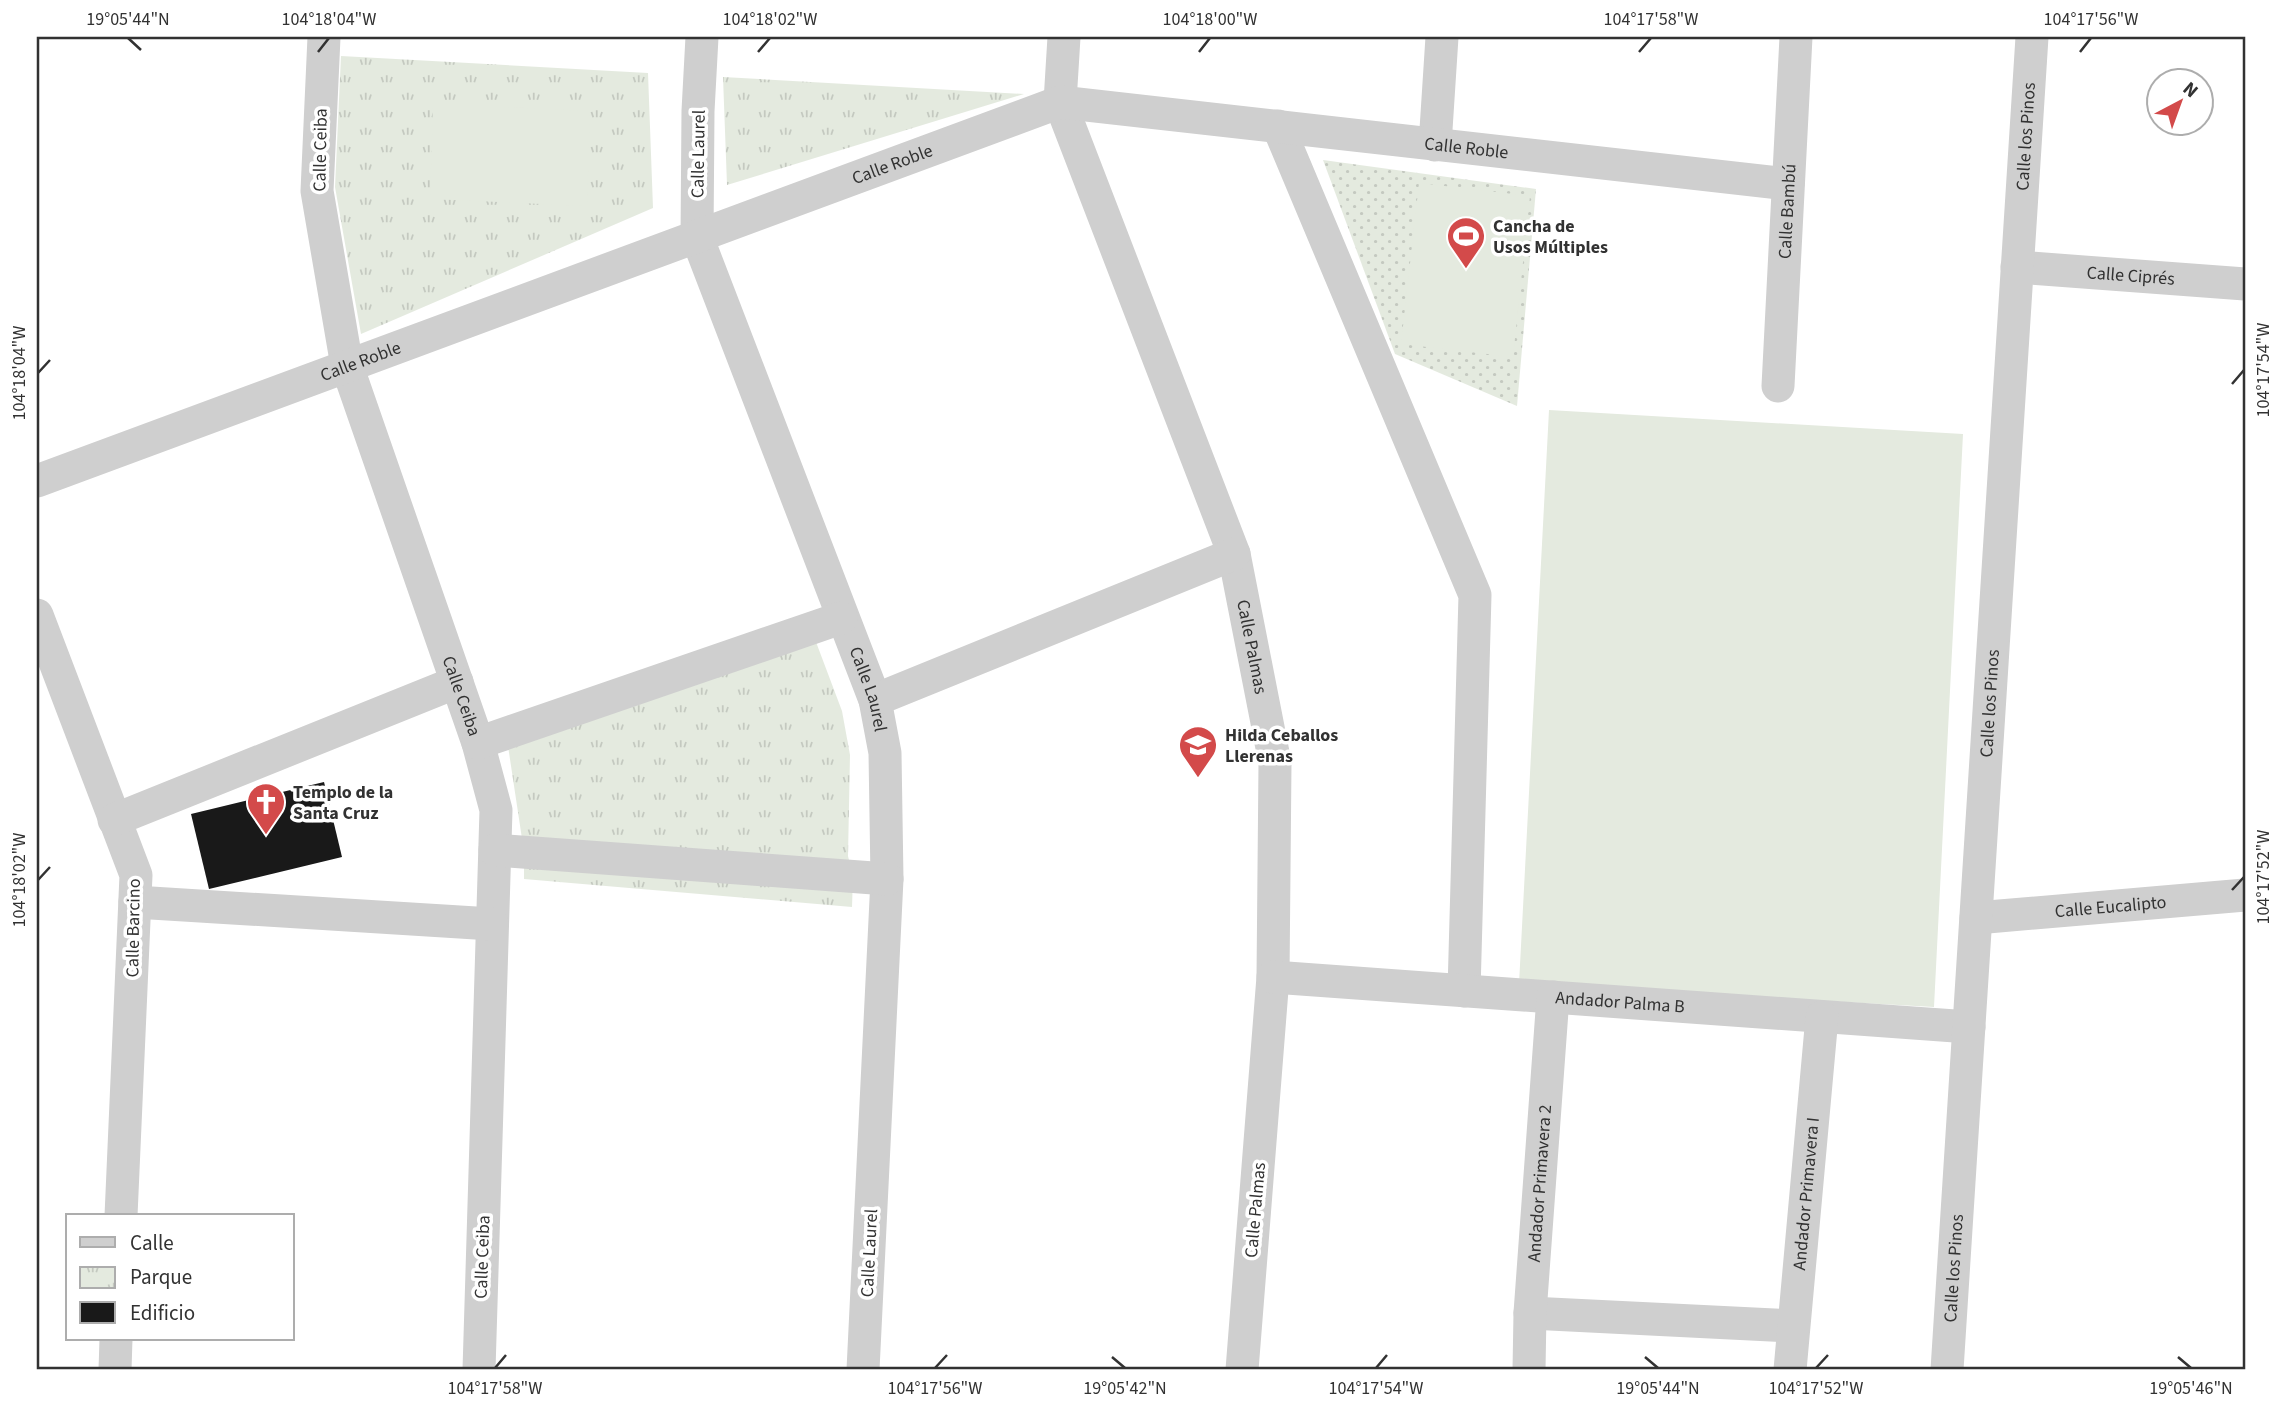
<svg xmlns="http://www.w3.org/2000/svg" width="2282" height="1407" font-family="'Source Sans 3',sans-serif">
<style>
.grass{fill:url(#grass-dots)}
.park{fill:url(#park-tufts)}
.pitch{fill:#e4eadf}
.building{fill:#191919}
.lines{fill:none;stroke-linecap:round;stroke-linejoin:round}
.street{stroke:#cfcfcf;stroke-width:33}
.ticks{fill:none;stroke:#323232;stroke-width:2.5}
.labels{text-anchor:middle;stroke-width:7;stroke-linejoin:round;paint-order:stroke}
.street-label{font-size:18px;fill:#323232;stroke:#fff}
.poi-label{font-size:18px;font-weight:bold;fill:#323232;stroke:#fff;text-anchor:start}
.neatline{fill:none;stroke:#323232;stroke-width:2.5}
.ticks-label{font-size:18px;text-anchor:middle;fill:#323232}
</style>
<defs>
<pattern id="grass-dots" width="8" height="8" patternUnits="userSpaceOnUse" patternTransform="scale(1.75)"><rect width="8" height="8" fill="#e4eadf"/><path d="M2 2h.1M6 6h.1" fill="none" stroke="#c4c9c0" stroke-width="1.8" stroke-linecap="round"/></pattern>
<pattern id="park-tufts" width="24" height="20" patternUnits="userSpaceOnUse" patternTransform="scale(1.75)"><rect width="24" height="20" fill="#e4eadf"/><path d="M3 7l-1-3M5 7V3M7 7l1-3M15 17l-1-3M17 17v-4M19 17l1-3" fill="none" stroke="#c4c9c0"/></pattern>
</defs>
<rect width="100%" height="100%" fill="#fff"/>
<path class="grass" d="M1323 160 1536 189 1517 406 1395 354Z"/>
<path class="park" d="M341 56 648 73 653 208 361 334 335 187Z
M723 77 1024 94 727 185Z
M816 642 842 711 850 755 848 856 853 877 852 907 524 879V852L508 746Z"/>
<path class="pitch" d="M433 104 590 111 587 206 430 199Z
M1419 183 1530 196 1513 357 1401 344Z
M1549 410 1963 434 1934 1007 1519 984Z"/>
<path class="building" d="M324 782 342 857 209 889 191 814Z"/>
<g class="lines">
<g class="street">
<path id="s1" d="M324 37 317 191 347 366 478 743 496 810 479 1370"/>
<path id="s2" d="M702 37 698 111 697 237 875 700 885 753 887 879 863 1370"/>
<path id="s3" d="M1064 37 1060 102 1234 554 1275 763 1273 977 1242 1370"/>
<path d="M1278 126 1475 595 1464 991"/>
<path d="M1435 145 1442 37"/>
<path id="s4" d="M2017 267 2245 284"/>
<path id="s5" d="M1778 386 1796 37"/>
<path id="s6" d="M37 481 1060 102 1788 184"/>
<path d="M37 615 136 875 121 1216"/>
<path d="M875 700 1234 554"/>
<path d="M478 743 841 618"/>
<path d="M114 820 457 682"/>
<path d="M495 850 887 879"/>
<path d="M135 902 492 924"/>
<path id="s7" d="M1976 918 2245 895"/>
<path id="s8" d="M1273 977 1969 1027"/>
<path d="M1530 1313 1793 1326"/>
<path d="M115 1370 116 1339"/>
<path id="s9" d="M1529 1370 1530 1313 1553 997"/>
<path id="s10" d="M1790 1370 1822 1017"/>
<path id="s11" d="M1947 1370 2032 37"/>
</g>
</g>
<path class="ticks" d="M128 38 141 50M318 52 329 38M758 52 770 38M1199 52 1210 38M1639 52 1651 38M2080 52 2091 38M38 373 50 360M2232 384 2244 370M38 880 50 867M2232 890 2244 877M1112 1357 1125 1368M1645 1357 1658 1368M2178 1357 2191 1368M495 1368 506 1355M935 1368 947 1355M1376 1368 1387 1355M1816 1368 1828 1355"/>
<defs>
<symbol id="stadium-pin" viewBox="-11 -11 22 30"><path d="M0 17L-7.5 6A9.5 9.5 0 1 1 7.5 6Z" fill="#d34a4a" stroke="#fff"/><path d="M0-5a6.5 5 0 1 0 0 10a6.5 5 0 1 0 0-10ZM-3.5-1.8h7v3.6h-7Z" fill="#fff"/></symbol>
<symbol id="school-pin" viewBox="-11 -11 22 30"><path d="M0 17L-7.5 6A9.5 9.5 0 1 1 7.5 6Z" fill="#d34a4a" stroke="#fff"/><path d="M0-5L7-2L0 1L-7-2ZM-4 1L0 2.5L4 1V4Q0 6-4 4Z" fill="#fff"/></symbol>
<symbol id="church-pin" viewBox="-11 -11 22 30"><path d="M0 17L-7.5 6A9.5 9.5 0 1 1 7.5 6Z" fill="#d34a4a" stroke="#fff"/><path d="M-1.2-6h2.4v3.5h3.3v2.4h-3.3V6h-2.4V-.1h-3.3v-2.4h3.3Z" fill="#fff"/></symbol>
</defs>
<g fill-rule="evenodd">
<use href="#stadium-pin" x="1444" y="214" width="44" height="60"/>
<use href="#school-pin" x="1176" y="723" width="44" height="60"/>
<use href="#church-pin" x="244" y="780" width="44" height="60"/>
</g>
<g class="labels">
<g class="street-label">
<text dy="6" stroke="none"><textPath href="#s11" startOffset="1236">Calle los Pinos</textPath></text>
<text dy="6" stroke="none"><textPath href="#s6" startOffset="1500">Calle Roble</textPath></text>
<text transform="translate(320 150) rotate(-89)" y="6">Calle Ceiba</text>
<text transform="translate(698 154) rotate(-89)" y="6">Calle Laurel</text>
<text dy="6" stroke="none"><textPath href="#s6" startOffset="912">Calle Roble</textPath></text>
<text dy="6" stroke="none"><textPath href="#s5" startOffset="175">Calle Bambú</textPath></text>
<text dy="6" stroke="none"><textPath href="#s4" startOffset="114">Calle Ciprés</textPath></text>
<text dy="6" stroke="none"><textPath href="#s6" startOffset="345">Calle Roble</textPath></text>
<text dy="6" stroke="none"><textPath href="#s3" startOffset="644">Calle Palmas</textPath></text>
<text dy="6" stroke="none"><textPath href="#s2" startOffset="684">Calle Laurel</textPath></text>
<text dy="6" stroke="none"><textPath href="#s1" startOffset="681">Calle Ceiba</textPath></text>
<text dy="6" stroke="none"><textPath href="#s11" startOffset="668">Calle los Pinos</textPath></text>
<text dy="6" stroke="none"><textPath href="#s7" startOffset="135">Calle Eucalipto</textPath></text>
<text transform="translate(133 928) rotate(-89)" y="6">Calle Barcino</text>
<text dy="6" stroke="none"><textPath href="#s8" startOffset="348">Andador Palma B</textPath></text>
<text dy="6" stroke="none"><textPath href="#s9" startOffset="187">Andador Primavera 2</textPath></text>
<text dy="6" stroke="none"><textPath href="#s10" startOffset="177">Andador Primavera I</textPath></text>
<text transform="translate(1255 1210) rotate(-85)" y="6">Calle Palmas</text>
<text transform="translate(869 1253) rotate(-87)" y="6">Calle Laurel</text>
<text transform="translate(482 1257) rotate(-88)" y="6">Calle Ceiba</text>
<text dy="6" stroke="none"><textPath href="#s11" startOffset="102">Calle los Pinos</textPath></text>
</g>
<g class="poi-label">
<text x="1493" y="232">Cancha de<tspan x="1493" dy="21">Usos Múltiples</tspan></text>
<text x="1225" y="741">Hilda Ceballos<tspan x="1225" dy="21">Llerenas</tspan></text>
<text x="293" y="798">Templo de la<tspan x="293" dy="21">Santa Cruz</tspan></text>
</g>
</g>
<rect width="2282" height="1407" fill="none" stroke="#ffffff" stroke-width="77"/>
<rect x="66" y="1214" width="228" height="126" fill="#ffffff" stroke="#adadad" stroke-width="2"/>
<rect x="80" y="1237" width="35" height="10" fill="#cfcfcf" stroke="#adadad" stroke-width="2"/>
<text x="130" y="1250" font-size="21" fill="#323232">Calle</text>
<rect x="80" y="1267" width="35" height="21" fill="url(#park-tufts)" stroke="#adadad" stroke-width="2"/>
<text x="130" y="1284" font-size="21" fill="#323232">Parque</text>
<rect x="80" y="1302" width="35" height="21" fill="#191919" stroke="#adadad" stroke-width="2"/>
<text x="130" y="1320" font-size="21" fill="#323232">Edificio</text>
<g transform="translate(2180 102) rotate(41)"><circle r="33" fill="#ffffff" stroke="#adadad" stroke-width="2"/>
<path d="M0-5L12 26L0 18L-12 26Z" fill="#d34a4a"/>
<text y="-10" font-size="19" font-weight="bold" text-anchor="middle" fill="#323232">N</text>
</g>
<rect x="38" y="38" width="2206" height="1330" class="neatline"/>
<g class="ticks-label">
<text x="128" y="25">19°05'44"N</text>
<text x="329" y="25">104°18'04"W</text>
<text x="770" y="25">104°18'02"W</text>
<text x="1210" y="25">104°18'00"W</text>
<text x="1651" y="25">104°17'58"W</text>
<text x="2091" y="25">104°17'56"W</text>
<text transform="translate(2263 370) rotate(-90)" y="6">104°17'54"W</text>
<text transform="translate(19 373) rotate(-90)" y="6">104°18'04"W</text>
<text transform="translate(2263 877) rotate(-90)" y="6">104°17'52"W</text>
<text transform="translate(19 880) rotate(-90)" y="6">104°18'02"W</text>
<text x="495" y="1394">104°17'58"W</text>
<text x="935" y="1394">104°17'56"W</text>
<text x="1125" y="1394">19°05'42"N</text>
<text x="1376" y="1394">104°17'54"W</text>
<text x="1658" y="1394">19°05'44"N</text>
<text x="1816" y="1394">104°17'52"W</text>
<text x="2191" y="1394">19°05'46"N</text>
</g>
</svg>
